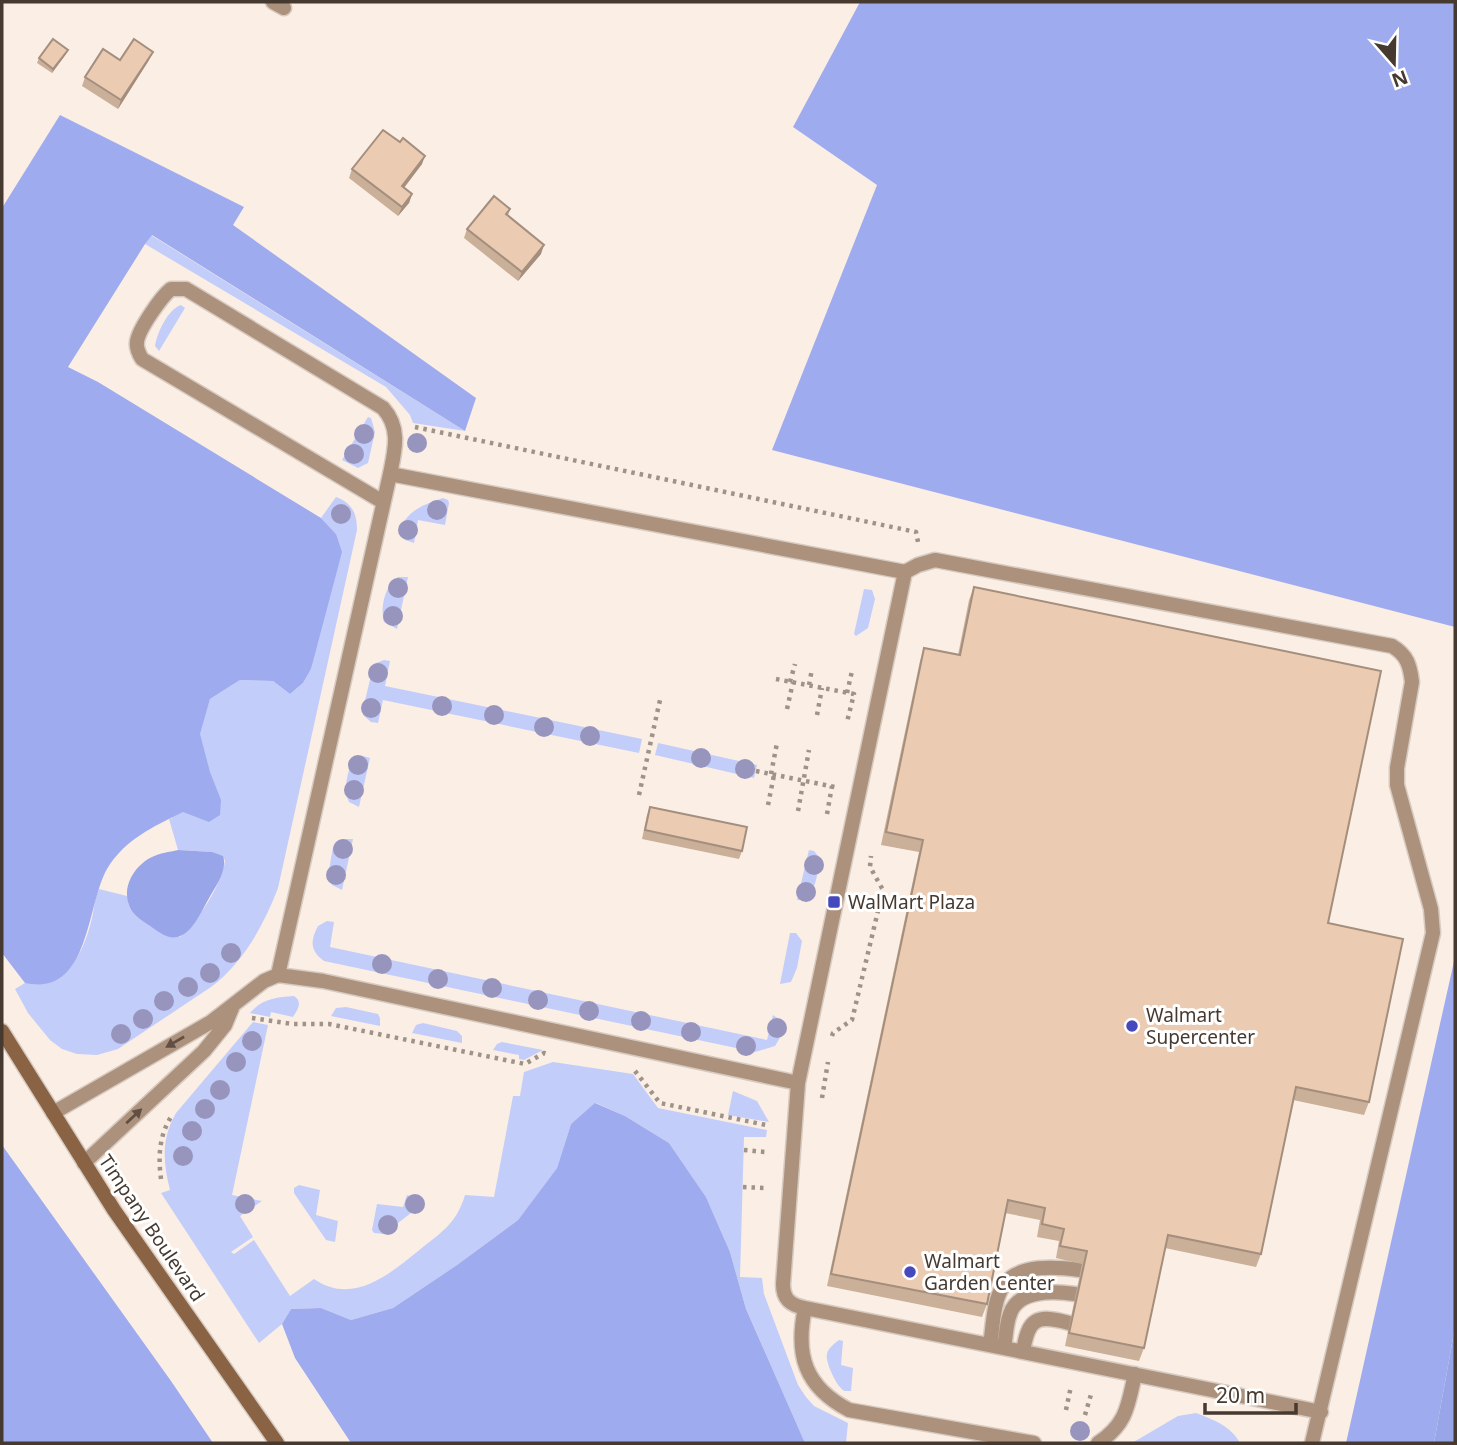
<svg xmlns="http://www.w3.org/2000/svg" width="1457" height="1445" font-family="'Noto Sans',sans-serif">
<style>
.green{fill:#c3cdfa}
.forest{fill:#9fabef}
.water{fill:#99a5e9}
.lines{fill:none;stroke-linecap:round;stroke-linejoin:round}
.lane-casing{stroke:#d7cac0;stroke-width:17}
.street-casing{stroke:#d7cac0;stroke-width:17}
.secondary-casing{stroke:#d7cac0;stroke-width:17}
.path{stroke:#9f9288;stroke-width:4.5;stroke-dasharray:3.5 5;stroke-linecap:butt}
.lane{stroke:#ac917c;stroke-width:14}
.street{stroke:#ac917c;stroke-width:14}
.secondary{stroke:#896344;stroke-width:14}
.tree{fill:#9795bd}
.wall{fill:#caaf99}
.shaded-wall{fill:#a48e7d}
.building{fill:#ebcbb2;stroke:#a48e7d;stroke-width:2}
.oneway{fill:#604f42}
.poi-dot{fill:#4649be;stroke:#fff;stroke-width:2.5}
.labels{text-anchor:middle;stroke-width:6;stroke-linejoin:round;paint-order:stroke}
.poi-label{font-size:19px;fill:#46392f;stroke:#fff;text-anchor:start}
.street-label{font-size:19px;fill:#46392f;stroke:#fff}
</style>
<rect width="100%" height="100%" fill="#fbeee4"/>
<path class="green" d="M151 235 465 431 413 423 410 415 386 387 145 244Z
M181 305 185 308 159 351 155 346C157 333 168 309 181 305Z
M368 417 371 418 375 432 368 463 358 468 342 460Z
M336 497C352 503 357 513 357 530L278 888C264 925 243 963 211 987L118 1049 97 1055 77 1054 62 1049 50 1040 28 1013 15 989 25 983C63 991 83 955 91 922 94 911 94 900 99 889L127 896 129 905 180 937C198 921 223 883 225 860L212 852 178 850 169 819 172 818 210 699 240 680 273 681 290 694 303 683 311 669 336 534 321 518Z
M443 498 448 500 449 503 445 525 418 520 414 543 405 540 401 528C408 510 425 504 443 498Z
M398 577H408L397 629 384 622C380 609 385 584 398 577Z
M864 589 872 590 875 599 868 628 856 636 854 634Z
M384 660 390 661 385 686 642 739 639 753 383 700 378 723 371 722 363 715V709L373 667 376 663Z
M658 743 757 765 754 778 655 755Z
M363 756 370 758 359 807 349 802C343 790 347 768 356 757Z
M342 839H353L342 890 332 885 328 876 333 847Z
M809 850 814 851 818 856C820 870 815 889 807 900H797Z
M327 921 334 922 330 947 767 1040 773 1015 783 1022 781 1036 775 1046 755 1052 324 961C310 951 310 941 318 926Z
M790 933H796L802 941 797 968 791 982 780 984Z
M294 996C303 1002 298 1009 293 1017L271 1012 270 1017 250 1013C262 999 276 997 294 996Z
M346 1007 378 1014 380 1018V1026L331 1016 336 1008Z
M253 1022 268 1025 232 1195 262 1201 240 1216 253 1237 231 1252 234 1254 254 1240 290 1296 314 1279C352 1305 387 1276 417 1252 440 1233 456 1225 465 1195L494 1197 513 1096H520L524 1072 553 1062 633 1074 658 1108 767 1130 766 1137H744L740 1277 762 1278 764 1294 798 1385 806 1397 814 1406 848 1423 846 1443H805L746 1309 730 1252 706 1197 669 1143 625 1116 596 1103 571 1124 557 1168 518 1220 457 1265 393 1308 351 1320 321 1308 291 1309 282 1324 259 1343 161 1193 170 1190C163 1162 161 1139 176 1113Z
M423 1023 457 1031 462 1036V1043L412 1033 416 1025Z
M502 1042 543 1050 524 1060 519 1059V1055L493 1050 497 1044Z
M733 1091 757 1101 769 1122 728 1115Z
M299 1185 320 1190 316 1215 338 1221 335 1242 326 1240 294 1193V1188Z
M407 1195 423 1199 425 1202 384 1234 374 1233 372 1230 377 1204 403 1207Z
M839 1340 843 1341 841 1365 853 1368 851 1391C845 1391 844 1392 840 1387 835 1382 825 1361 827 1354 828 1348 835 1343 839 1340Z
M1196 1413C1214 1420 1231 1426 1240 1443H1132L1178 1416Z"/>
<path class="forest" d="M860 2H1455V627L772 450 877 185 793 127Z
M60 115 244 207 233 225 476 398 465 431 152 235 145 244 68 367 98 382 321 518 336 534 342 552 311 669 303 683 290 694 273 681 240 680 210 699 200 734 210 772 221 800 220 815 209 822 183 812C153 827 125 839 107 869 86 906 90 997 25 983L2 953V208Z
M1455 957V1327L1434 1443H1346Z
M595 1103 625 1116 669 1143 706 1197 730 1252 746 1309 805 1443H351L295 1358 282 1324 291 1309 321 1308 351 1320 393 1308 457 1265 518 1220 557 1168 571 1124Z
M2 1145 171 1381 213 1443H2Z"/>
<path class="water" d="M178 850 212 852 223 856C228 871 215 887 208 900 201 912 192 934 177 937 168 939 160 933 153 928 146 923 137 918 132 911 119 891 133 866 152 857 160 853 169 852 178 850Z
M1455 1327V1443H1434Z"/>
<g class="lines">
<defs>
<path id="lane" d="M383 502 142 359C139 354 136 348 137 342 138 330 161 297 171 289H186L383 408C401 428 395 450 390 474
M905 572 798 1083 783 1284C783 1299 790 1305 805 1308L1321 1412
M278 975 390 474 905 572 918 565 935 560 1392 646C1407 655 1410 665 1412 682L1397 768V785L1431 909 1433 933 1312 1443
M53 1113 211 1022 264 981 278 975 323 981 798 1083
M84 1163 204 1051 225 1025 232 1008
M805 1308C795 1355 805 1387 849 1410L1034 1443
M990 1345C993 1327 993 1302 1003 1286 1018 1263 1058 1267 1080 1270
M1004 1348C1006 1337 1006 1324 1010 1314 1018 1289 1055 1291 1075 1294
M1023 1352C1028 1318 1037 1314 1069 1323
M1098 1443C1127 1424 1128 1405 1135 1374"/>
<path id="street" d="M273 2 284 8"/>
<path id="secondary" d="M2 1031 114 1210 277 1443"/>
</defs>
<use href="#lane" class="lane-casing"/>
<use href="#street" class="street-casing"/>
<use href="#secondary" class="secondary-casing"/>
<path class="path" d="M415 427 916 532 918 542
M776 679 854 694 847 722
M790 682 795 664
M809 685 812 669
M847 693 852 671
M787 709 793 682
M817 715 822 688
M756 771 835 787
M771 774 777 743
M639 795 660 700
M768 805 774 775
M798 811 809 750
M827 814 832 786
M252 1018 292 1024H329L525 1064 544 1053 547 1054
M832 1036 833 1033 852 1020 883 890 870 867 871 856
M635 1071 660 1103 766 1125
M822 1098 828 1062
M744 1150 765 1152
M161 1179C158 1156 159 1134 173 1114
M743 1187 764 1188
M1066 1410 1071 1386
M1085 1415 1092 1391"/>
<use href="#lane" class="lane"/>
<use href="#street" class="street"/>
<use href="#secondary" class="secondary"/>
</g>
<g class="tree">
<circle cx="364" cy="434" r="10"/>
<circle cx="417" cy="443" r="10"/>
<circle cx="354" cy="454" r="10"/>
<circle cx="437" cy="510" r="10"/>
<circle cx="341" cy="514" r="10"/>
<circle cx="408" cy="530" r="10"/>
<circle cx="398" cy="588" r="10"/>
<circle cx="393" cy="616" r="10"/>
<circle cx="378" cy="673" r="10"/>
<circle cx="442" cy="706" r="10"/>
<circle cx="371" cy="708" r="10"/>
<circle cx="494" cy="715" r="10"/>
<circle cx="544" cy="727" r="10"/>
<circle cx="590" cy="736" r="10"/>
<circle cx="701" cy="758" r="10"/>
<circle cx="358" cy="765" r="10"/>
<circle cx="745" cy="769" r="10"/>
<circle cx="354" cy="790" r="10"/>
<circle cx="343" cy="849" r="10"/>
<circle cx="814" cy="865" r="10"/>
<circle cx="336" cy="875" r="10"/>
<circle cx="806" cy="892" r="10"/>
<circle cx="231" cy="953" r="10"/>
<circle cx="382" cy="964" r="10"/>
<circle cx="210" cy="973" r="10"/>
<circle cx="438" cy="979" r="10"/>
<circle cx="188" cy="987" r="10"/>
<circle cx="492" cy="988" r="10"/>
<circle cx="538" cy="1000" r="10"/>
<circle cx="164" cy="1001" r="10"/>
<circle cx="589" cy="1011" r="10"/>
<circle cx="143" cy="1019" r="10"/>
<circle cx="641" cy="1021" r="10"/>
<circle cx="777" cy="1028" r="10"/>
<circle cx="691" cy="1032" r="10"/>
<circle cx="121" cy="1034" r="10"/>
<circle cx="252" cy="1041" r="10"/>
<circle cx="746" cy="1046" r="10"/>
<circle cx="236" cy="1062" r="10"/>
<circle cx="220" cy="1090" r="10"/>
<circle cx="205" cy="1109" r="10"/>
<circle cx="192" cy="1131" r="10"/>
<circle cx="183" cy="1156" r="10"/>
<circle cx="245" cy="1204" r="10"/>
<circle cx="415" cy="1204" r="10"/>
<circle cx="388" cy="1225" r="10"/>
<circle cx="1080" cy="1431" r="10"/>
</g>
<path class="wall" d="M66 54 52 73 37 63 39 58Z
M120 60H149L118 109 82 86 85 77Z
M422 164 404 188 412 194 409 203 398 216 349 178 352 169Z
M510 209 508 216 541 254 518 281 464 238 467 229Z
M974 587 1328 923 1369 1102 1364 1115 1293 1100 1261 1254 1256 1267 1165 1248 1144 1348 1139 1361 1065 1346 1082 1264 1056 1258 1059 1241 1037 1237 1040 1220 1005 1213 987 1304 982 1317 827 1286 919 852 881 845 920 661 924 648 958 655 969 600Z
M650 807 742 851 739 859 642 839 647 815Z"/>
<path class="shaded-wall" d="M68 50 66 54 52 73 53 69Z
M153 52 149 60 118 109 121 100Z
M425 156 422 164 399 194 402 186Z
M412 194 409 203 398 216 402 207Z
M544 245 541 254 518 281 522 272Z"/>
<path class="building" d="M53 39 68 50 53 69 39 58Z
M134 39 153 52 121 100 85 77 103 49 120 60Z
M383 130 400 142 403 138 425 156 402 186 412 194 402 207 352 169Z
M494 196 510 209 506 214 544 245 522 272 467 229Z
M974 587 1381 671 1328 923 1403 939 1369 1102 1296 1087 1261 1254 1168 1235 1144 1348 1069 1333 1087 1251 1060 1246 1064 1229 1042 1224 1045 1208 1008 1200 987 1304 831 1274 923 840 886 832 924 648 960 655Z
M650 807 747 827 742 851 645 830Z"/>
<defs><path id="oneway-solid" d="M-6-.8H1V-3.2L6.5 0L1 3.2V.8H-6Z" transform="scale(1.75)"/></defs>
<g class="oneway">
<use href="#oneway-solid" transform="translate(175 1042) rotate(150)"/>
<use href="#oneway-solid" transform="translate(134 1116) rotate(-43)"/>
</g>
<g class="poi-dot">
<rect x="827" y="895" width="14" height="14" rx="3.5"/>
<circle cx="1132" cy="1026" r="7"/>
<circle cx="910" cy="1272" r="7"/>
</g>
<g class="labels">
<g class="poi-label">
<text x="848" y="909">WalMart Plaza</text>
<text x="1146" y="1022">Walmart<tspan x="1146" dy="22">Supercenter</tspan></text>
<text x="924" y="1268">Walmart<tspan x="924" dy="22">Garden Center</tspan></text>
</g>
<g class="street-label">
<text transform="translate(152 1228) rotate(56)" y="7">Timpany Boulevard</text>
</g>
</g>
<rect width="1457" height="1445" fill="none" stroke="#46392f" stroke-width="7"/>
<g transform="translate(1394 63) rotate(160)" stroke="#ffffff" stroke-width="5" paint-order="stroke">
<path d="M0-5L12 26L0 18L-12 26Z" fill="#46392f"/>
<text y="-10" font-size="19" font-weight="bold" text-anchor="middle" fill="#46392f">N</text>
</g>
<path d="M1205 1403v10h91v-10" fill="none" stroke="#46392f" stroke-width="3.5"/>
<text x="1216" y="1403" font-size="21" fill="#46392f" stroke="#ffffff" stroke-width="5" paint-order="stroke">20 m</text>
</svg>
